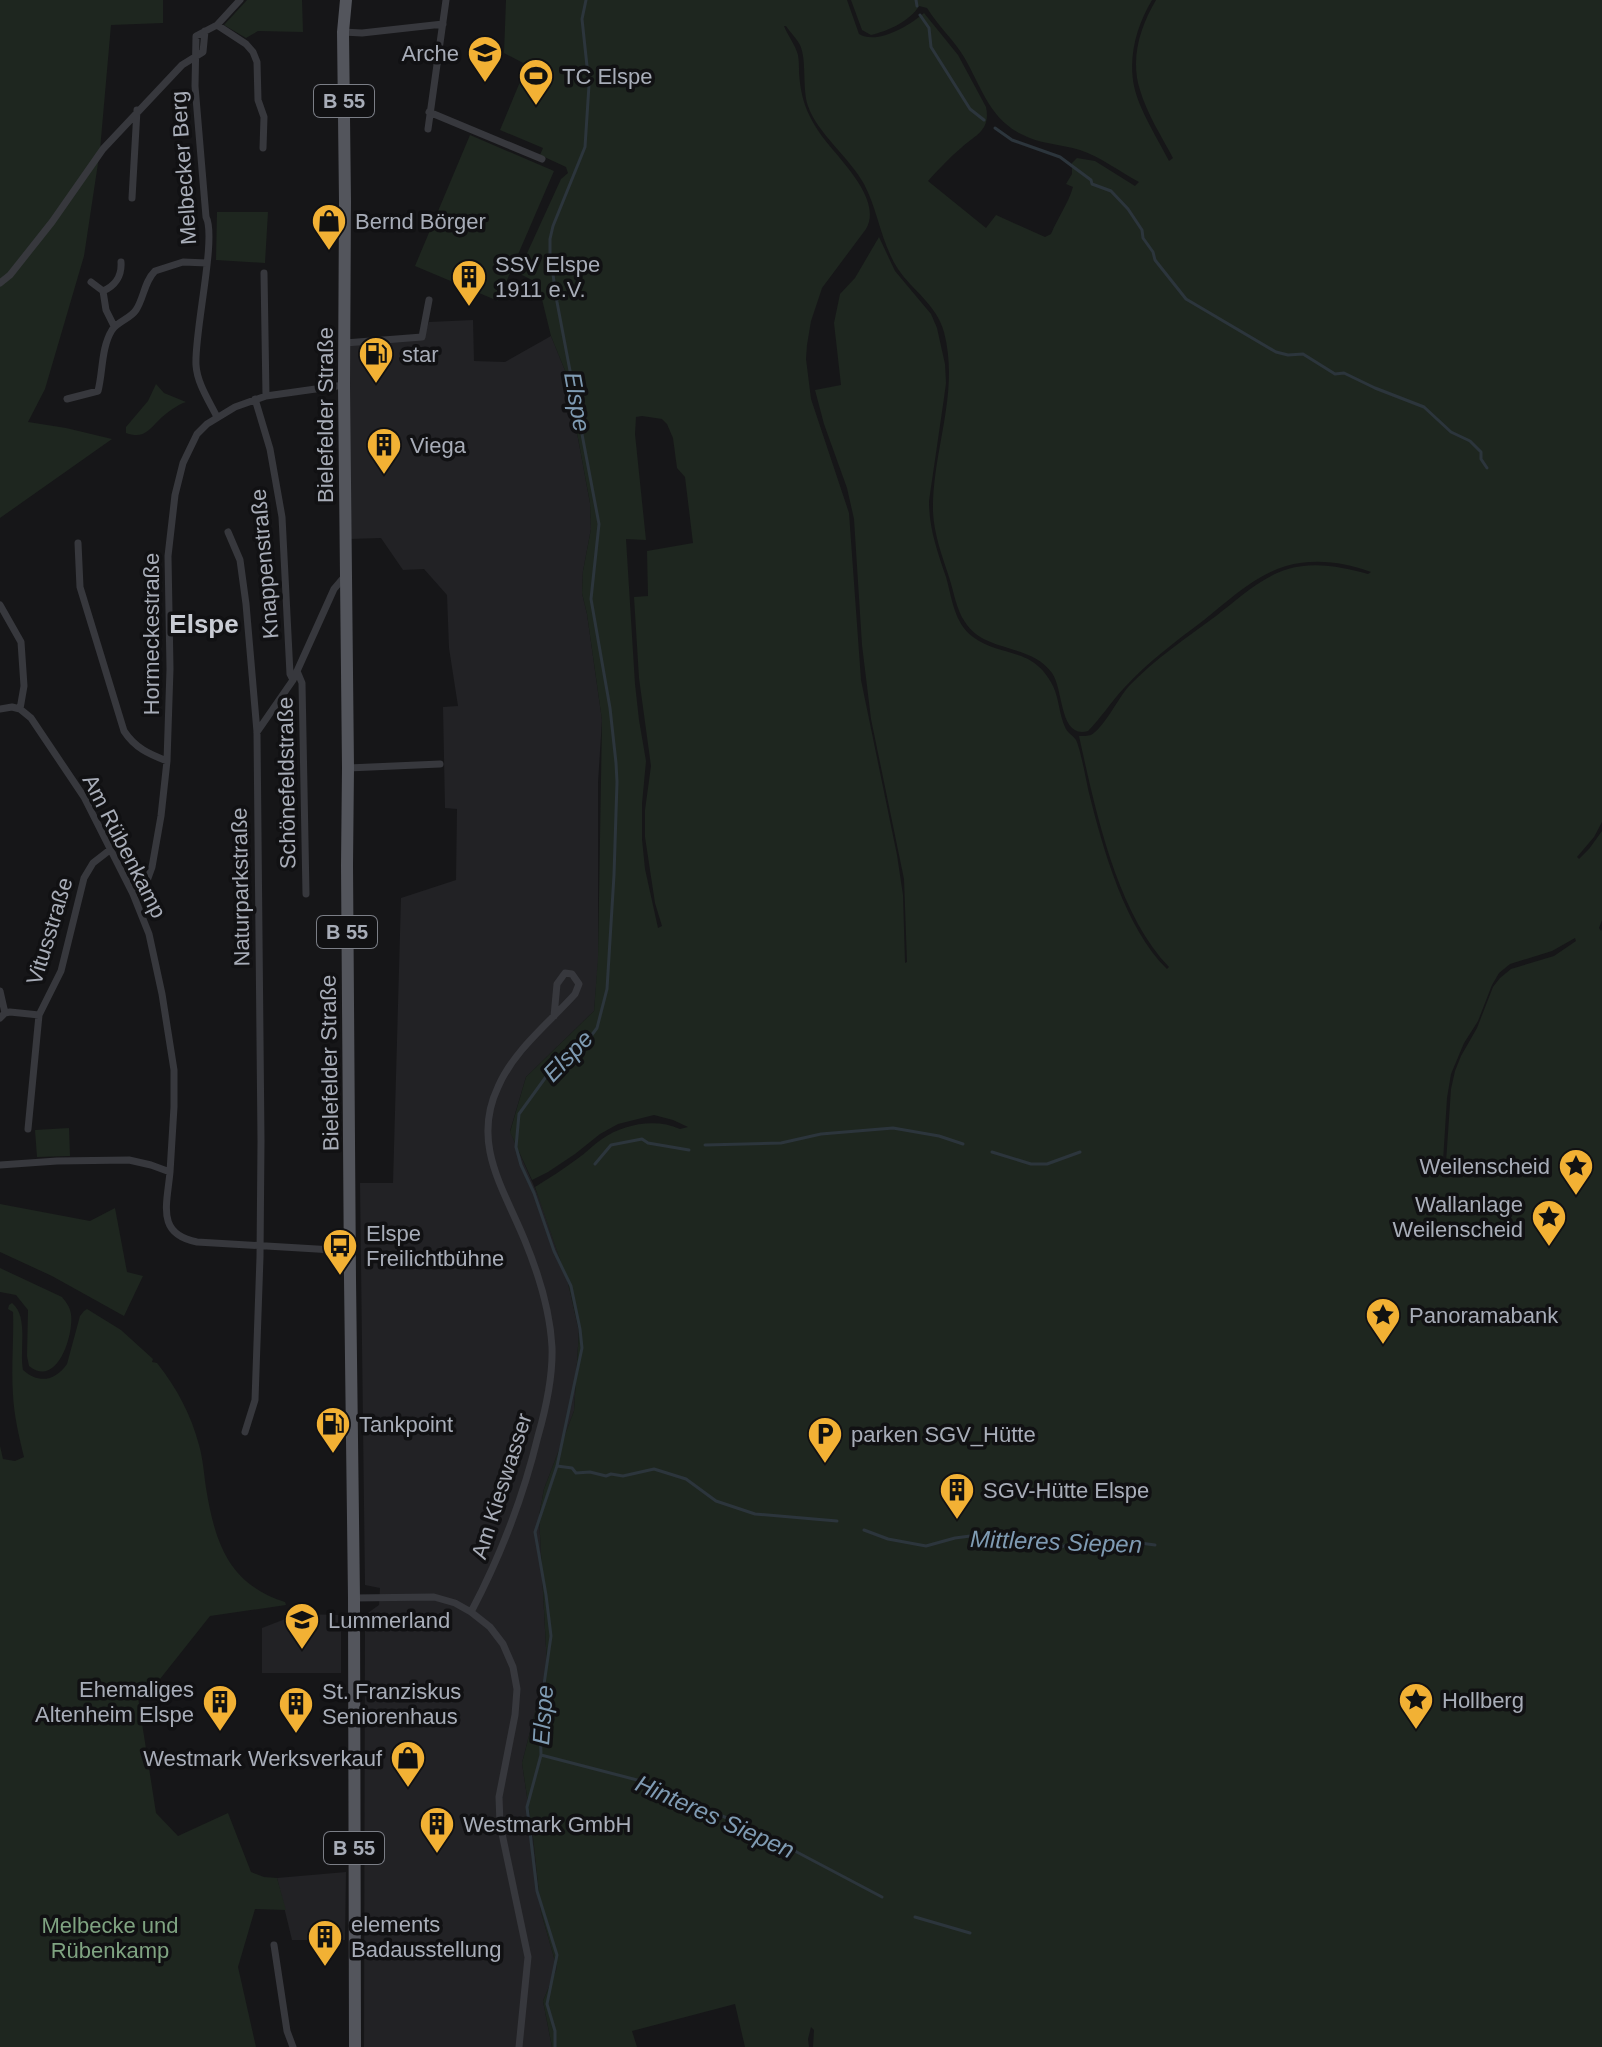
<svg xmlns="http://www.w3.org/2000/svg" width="1602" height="2047" font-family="Arial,sans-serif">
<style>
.built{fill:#222225}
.green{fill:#1e261f;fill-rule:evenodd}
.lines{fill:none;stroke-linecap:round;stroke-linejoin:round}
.stream{stroke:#2c353c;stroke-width:3}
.street{stroke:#37383d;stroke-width:7}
.primary{stroke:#53555c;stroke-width:12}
.labels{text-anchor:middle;stroke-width:7;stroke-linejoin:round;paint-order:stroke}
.shield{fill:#111113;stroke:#7b7e86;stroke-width:2}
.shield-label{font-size:20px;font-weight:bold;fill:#a8adb8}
.poi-label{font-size:22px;fill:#a8adb8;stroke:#111113;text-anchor:start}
.street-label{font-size:22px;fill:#a8adb8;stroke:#111113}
.park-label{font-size:22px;fill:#7fa381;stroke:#111113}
.water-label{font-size:24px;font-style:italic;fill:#7f9bb3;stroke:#111113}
.quarter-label{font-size:26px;font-weight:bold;fill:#c9ccd4;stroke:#111113}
</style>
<rect width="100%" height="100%" fill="#161618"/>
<path class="built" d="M473 320 474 361 505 362 551 336 566 373 590 503 591 529 583 571 582 593 587 614 602 720 598 783V963L594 1011 526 1077 510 1131 540 1200 568 1283 579 1331 574 1411 544 1489 539 1516 547 1666 522 1763 533 1837 541 1912 557 1968 543 2001 552 2047H364L365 1615 379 1605 380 1588 365 1585 360 1183H393L401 898 456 880 457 809 445 808 443 707 458 706 449 648 447 595 424 569 403 570 381 538 349 539 350 345 423 338 429 322Z
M298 1614 341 1615V1673H262V1628Z
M346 1872 345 1940H292L277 1878Z"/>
<path class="green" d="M0 0H163V23L111 25 100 150 84 256 45 389 28 422 66 428 112 439 0 518Z
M247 0H302L303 32 258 31 246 38 224 25Z
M506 0H847L859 34C877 45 909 26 924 13L958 55 986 107C991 131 975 135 961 148 949 158 938 170 928 181L986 228 996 215 1045 237 1051 234C1058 217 1068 204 1073 187L1066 184 1072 174V163L1077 158 1095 161 1135 186 1139 182C1120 172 1101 157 1080 150 1061 144 1039 144 1021 134 989 118 981 86 964 57 954 40 938 26 927 8L919 6C910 21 888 31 871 35L862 30 851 0H1152C1137 25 1128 56 1134 86 1139 110 1158 139 1169 161L1173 158C1162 137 1147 114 1140 90 1130 59 1140 27 1156 0H1602V822L1594 837 1577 857 1579 859 1589 849 1602 831V920L1599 928 1601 931 1602 929V2047H813L814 2030 811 2027 808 2039 809 2047H745L735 2004 632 2031 637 2047H552L543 2001 557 1968 541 1912 533 1837 522 1763 547 1666 539 1516 544 1489 574 1411 579 1331 568 1283 535 1187C549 1178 564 1169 577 1159 586 1153 593 1145 602 1139 624 1124 655 1118 680 1129L688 1127 673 1120 654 1115 618 1124 600 1134 575 1154 548 1172 532 1180 510 1132 526 1077 594 1011 598 957 602 720 587 614 582 593 583 571 591 529 590 503 566 373 551 336 538 283 518 273 561 179 568 173 566 167 540 155 543 148 500 130 527 65 504 53ZM784 26H786C790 32 797 39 800 45 807 60 802 88 808 106 817 133 850 158 864 184 878 210 881 243 898 269 912 290 937 305 944 332 960 394 932 450 933 512 934 534 942 556 949 577 954 592 956 609 965 622 984 653 1031 643 1052 673 1064 690 1059 739 1088 731 1101 718 1111 702 1124 688 1148 662 1176 641 1204 620 1229 600 1255 575 1286 566 1314 558 1344 562 1371 572L1368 574C1343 567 1314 561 1288 569 1261 577 1238 599 1216 616 1186 638 1155 659 1129 686 1119 697 1103 729 1091 735 1088 736 1082 736 1079 736 1095 808 1116 912 1169 967L1167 969C1125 928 1103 849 1089 793 1086 780 1081 751 1076 740 1073 735 1067 733 1065 727 1059 714 1059 698 1053 686 1033 646 1002 658 973 637 954 623 952 598 946 577 937 551 929 528 929 501L944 398 946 383 945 364 937 328 931 314 895 271 879 237 855 278 840 294 834 323 841 385 815 390 824 424 847 488 854 519 862 645 871 719 904 879 907 962 905 963 903 895 897 855 861 680 849 513 811 399 806 359 807 345 811 321 822 288 866 229C884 198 835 156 819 132 806 112 801 98 799 73 799 67 799 61 798 55 795 44 788 36 784 26ZM642 416 662 419 667 424 673 438 677 468 685 477 693 543 647 551 648 596 634 597 639 678 651 766 645 810V837L655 903 662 926 658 928 645 869 642 839V804L646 761 639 720 635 684 626 539 646 540 635 434 636 417ZM1575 938 1576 941 1554 956 1511 969 1500 978 1493 987 1477 1028 1461 1056 1455 1071 1451 1089 1445 1177H1442L1447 1098 1451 1074 1464 1043 1478 1021 1492 985 1499 973 1510 964 1552 951Z
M470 135 554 171 498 301 415 266Z
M217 212H268L265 263 216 260Z
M156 384 164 393 186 402C177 405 166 413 159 420 148 431 143 439 126 433V427L148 401Z
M69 1128 70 1156 37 1157 35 1130Z
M0 1204 90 1221 115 1208 127 1272 143 1276 124 1316 52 1276 0 1252Z
M0 1268 62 1297C66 1302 70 1307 71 1314 74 1335 57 1389 29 1366L27 1356 28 1310 16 1295 0 1292Z
M12 1303C29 1317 19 1349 23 1370 39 1384 55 1381 67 1364L80 1316 84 1311 87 1309 121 1330 153 1359 152 1362 157 1363C177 1388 191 1415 199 1445 203 1459 204 1474 206 1488 215 1542 228 1584 285 1602L286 1605 210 1616 160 1679 137 1691 156 1813 178 1836 228 1813 251 1872 264 1877 277 1878 286 1910 255 1909 238 1967 256 2047H0V1446L3 1459 15 1461 24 1457C19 1436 14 1416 13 1395 11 1367 14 1339 13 1312L8 1309 9 1305Z"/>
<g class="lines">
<path class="stream" d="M916 0 917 6
M920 15 929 28 931 47 970 109 984 120
M995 128 1012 140 1060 157 1091 180 1092 184 1111 191 1128 209 1142 230 1143 238 1153 252 1155 260 1186 299 1276 352 1288 355 1303 354 1335 374 1344 373 1375 388 1424 407 1451 432 1470 441 1481 452V459L1487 468
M705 1145 781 1143 821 1134 893 1128 939 1136 963 1144
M992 1152 1031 1164H1047L1080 1152
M595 1164 611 1145 642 1139 648 1143 689 1150
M557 1466 572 1468 576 1473 590 1472 606 1476 611 1474 623 1476 654 1469 686 1479 716 1501 755 1514 837 1521
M864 1530 888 1539 926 1546 955 1538 978 1535 1059 1547 1103 1538 1155 1545
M541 1755 641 1781 757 1831 882 1897
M915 1917 970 1933
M555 2047V2031L547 2004 557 1955 537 1891 527 1807 541 1755 540 1712 551 1636 546 1595 535 1532 557 1466 582 1348 580 1329 571 1286 554 1251 534 1193 521 1165 516 1147 519 1114 548 1074 565 1056 585 1044 597 1028 607 989 614 875 617 782 616 763 610 708 591 599 599 524 557 302 550 254V239L553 226 585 147 589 85 582 19 586 0"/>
<path class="street" d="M217 25 246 44 253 52 257 62 258 100 264 117 263 148
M343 32 362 33 443 24
M429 112 542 159
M428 129 446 0
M132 198 137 110
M264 273 266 396
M91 282 103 291
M0 283 10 275 52 222 103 149 182 65 203 52 205 31
M114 326 106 310 103 291C115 286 122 276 121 262
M345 343 422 337 429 300
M67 399 98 391C103 372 101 348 112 330 118 321 130 319 136 310 144 298 144 282 155 271L183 262 207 263
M255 399 270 449 282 517 290 674 293 680
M217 417C209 401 197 383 196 365 194 333 217 237 206 217L195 86 196 36 217 25 240 0
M228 532 240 560 246 604 257 732 261 1141 260 1257 255 1400 245 1432
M78 543 80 587 124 731C135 748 149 754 167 761
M0 605 21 642 24 686 20 709 31 718 84 797 133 894 149 934 162 994 174 1070V1107L170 1172
M297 671 302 683 306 894
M0 709 12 707 20 709
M257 732 293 680 334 589 345 576
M348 768 440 764
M133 894 148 878 152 867 161 816 167 761 170 669 168 556 175 495 183 463 197 434 207 424 235 407 266 396 344 385
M0 991 5 1013 0 1018
M5 1013 10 1012 39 1015
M28 1129 39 1015 61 971 84 878 93 863 111 849
M0 1165 57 1161 129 1160 151 1165 170 1172C167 1205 156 1234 197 1242L350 1251
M354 1598 434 1597 455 1603 471 1612 490 1627 503 1644 513 1667 517 1689 515 1715 499 1797 500 1824 528 1957 519 2047
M471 1612C501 1555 523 1498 538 1436 546 1408 553 1376 552 1347 550 1310 539 1275 525 1241 504 1189 471 1144 498 1087 514 1050 549 1023 575 994L579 984 572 974 565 973 557 984 554 1016
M274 1945 287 2031 293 2047"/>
<path class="primary" d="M346 0 343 32 345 202 344 385 348 768 347 865 350 1279 354 1598 355 2047"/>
</g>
<defs>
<symbol id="school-pin" viewBox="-11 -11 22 30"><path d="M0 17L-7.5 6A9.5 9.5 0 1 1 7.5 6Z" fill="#f2b134" stroke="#111113"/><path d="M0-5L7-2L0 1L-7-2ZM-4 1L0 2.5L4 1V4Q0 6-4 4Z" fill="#111"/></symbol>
<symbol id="stadium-pin" viewBox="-11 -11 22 30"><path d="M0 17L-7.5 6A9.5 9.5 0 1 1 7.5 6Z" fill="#f2b134" stroke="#111113"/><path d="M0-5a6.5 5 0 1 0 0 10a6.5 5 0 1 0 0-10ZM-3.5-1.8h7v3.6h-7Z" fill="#111"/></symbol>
<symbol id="shop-pin" viewBox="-11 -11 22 30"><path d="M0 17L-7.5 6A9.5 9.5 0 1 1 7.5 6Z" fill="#f2b134" stroke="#111113"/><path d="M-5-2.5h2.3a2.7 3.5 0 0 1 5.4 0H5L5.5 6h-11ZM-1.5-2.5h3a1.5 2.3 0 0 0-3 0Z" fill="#111"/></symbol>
<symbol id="building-pin" viewBox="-11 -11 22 30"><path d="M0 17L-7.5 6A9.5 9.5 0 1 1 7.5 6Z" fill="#f2b134" stroke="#111113"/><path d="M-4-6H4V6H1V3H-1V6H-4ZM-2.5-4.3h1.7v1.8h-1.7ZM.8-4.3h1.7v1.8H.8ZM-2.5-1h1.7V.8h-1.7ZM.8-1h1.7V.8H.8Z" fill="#111"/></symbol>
<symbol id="fuel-pin" viewBox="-11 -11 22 30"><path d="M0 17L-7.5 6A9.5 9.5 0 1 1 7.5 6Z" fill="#f2b134" stroke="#111113"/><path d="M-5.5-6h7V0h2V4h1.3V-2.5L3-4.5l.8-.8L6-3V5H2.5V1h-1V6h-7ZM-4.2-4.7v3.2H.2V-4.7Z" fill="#111"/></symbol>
<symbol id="sight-pin" viewBox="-11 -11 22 30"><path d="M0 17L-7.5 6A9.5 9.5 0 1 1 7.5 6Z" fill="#f2b134" stroke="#111113"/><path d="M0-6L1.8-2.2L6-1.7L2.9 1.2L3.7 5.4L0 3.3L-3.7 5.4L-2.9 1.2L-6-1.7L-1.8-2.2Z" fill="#111"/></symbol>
<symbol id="bus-pin" viewBox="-11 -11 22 30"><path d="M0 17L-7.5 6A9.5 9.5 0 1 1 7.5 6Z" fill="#f2b134" stroke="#111113"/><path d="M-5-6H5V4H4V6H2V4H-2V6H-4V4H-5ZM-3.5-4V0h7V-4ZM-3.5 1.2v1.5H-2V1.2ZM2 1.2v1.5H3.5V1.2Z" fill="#111"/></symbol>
<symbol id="parking-pin" viewBox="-11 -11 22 30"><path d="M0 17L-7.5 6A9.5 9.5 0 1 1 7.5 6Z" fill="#f2b134" stroke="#111113"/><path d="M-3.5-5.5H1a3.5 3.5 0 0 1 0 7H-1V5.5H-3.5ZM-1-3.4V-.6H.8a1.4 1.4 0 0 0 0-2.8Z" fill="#111"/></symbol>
</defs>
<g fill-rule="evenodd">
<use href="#school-pin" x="465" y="33" width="40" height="54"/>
<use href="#stadium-pin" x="516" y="56" width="40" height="54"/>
<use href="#shop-pin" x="309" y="201" width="40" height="54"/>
<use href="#building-pin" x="449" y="257" width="40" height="54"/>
<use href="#fuel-pin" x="356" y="334" width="40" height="54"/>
<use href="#building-pin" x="364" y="425" width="40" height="54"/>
<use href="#sight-pin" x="1556" y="1146" width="40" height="54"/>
<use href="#sight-pin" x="1529" y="1197" width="40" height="54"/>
<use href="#bus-pin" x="320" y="1226" width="40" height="54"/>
<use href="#sight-pin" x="1363" y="1295" width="40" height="54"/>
<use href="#fuel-pin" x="313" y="1404" width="40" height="54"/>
<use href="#parking-pin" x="805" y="1414" width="40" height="54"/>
<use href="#building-pin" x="937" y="1470" width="40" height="54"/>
<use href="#school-pin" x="282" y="1600" width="40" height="54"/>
<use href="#sight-pin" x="1396" y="1680" width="40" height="54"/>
<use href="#building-pin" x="200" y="1682" width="40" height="54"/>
<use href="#building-pin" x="276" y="1684" width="40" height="54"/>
<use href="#shop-pin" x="388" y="1738" width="40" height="54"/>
<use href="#building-pin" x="417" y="1804" width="40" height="54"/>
<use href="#building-pin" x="305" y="1917" width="40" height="54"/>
</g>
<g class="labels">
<g class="shield">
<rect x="314" y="85" width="60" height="32" rx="6"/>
<rect x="317" y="916" width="60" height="32" rx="6"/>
<rect x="324" y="1832" width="60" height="32" rx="6"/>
</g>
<g class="shield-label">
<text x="344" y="108">B 55</text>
<text x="347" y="939">B 55</text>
<text x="354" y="1855">B 55</text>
</g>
<g class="poi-label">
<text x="459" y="61" text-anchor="end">Arche</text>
<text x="562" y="84">TC Elspe</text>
<text x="355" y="229">Bernd Börger</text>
<text x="495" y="272">SSV Elspe<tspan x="495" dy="25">1911 e.V.</tspan></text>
<text x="402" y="362">star</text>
<text x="410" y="453">Viega</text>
<text x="1550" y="1174" text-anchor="end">Weilenscheid</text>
<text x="1523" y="1212" text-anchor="end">Wallanlage<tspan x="1523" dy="25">Weilenscheid</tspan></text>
<text x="366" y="1241">Elspe<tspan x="366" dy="25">Freilichtbühne</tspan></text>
<text x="1409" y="1323">Panoramabank</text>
<text x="359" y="1432">Tankpoint</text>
<text x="851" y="1442">parken SGV_Hütte</text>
<text x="983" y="1498">SGV-Hütte Elspe</text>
<text x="328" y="1628">Lummerland</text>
<text x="194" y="1697" text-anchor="end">Ehemaliges<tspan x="194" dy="25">Altenheim Elspe</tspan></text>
<text x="322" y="1699">St. Franziskus<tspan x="322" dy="25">Seniorenhaus</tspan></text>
<text x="1442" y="1708">Hollberg</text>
<text x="382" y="1766" text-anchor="end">Westmark Werksverkauf</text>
<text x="463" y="1832">Westmark GmbH</text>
<text x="351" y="1932">elements<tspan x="351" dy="25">Badausstellung</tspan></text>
</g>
<g class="street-label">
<text transform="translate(183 168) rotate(-94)" y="8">Melbecker Berg</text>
<text transform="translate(325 415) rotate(-90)" y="8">Bielefelder Straße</text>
<text transform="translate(264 564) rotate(-95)" y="8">Knappenstraße</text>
<text transform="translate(151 634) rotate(-90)" y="8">Hormeckestraße</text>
<text transform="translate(286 783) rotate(-91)" y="8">Schönefeldstraße</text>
<text transform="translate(125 846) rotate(63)" y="8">Am Rübenkamp</text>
<text transform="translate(240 887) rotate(-91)" y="8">Naturparkstraße</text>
<text transform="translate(49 931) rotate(-73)" y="8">Vitusstraße</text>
<text transform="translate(329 1063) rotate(-91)" y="8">Bielefelder Straße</text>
<text transform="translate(501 1486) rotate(-72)" y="8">Am Kieswasser</text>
</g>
<g class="park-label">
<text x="110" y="1933">Melbecke und<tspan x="110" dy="25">Rübenkamp</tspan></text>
</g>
<g class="water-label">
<text transform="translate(577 402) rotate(80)" y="8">Elspe</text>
<text transform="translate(568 1056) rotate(-46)" y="8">Elspe</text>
<text transform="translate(1056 1542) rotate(2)" y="8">Mittleres Siepen</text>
<text transform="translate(543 1715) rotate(-86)" y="8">Elspe</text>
<text transform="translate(715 1817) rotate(24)" y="8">Hinteres Siepen</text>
</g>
<g class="quarter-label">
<text x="204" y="633">Elspe</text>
</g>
</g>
</svg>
